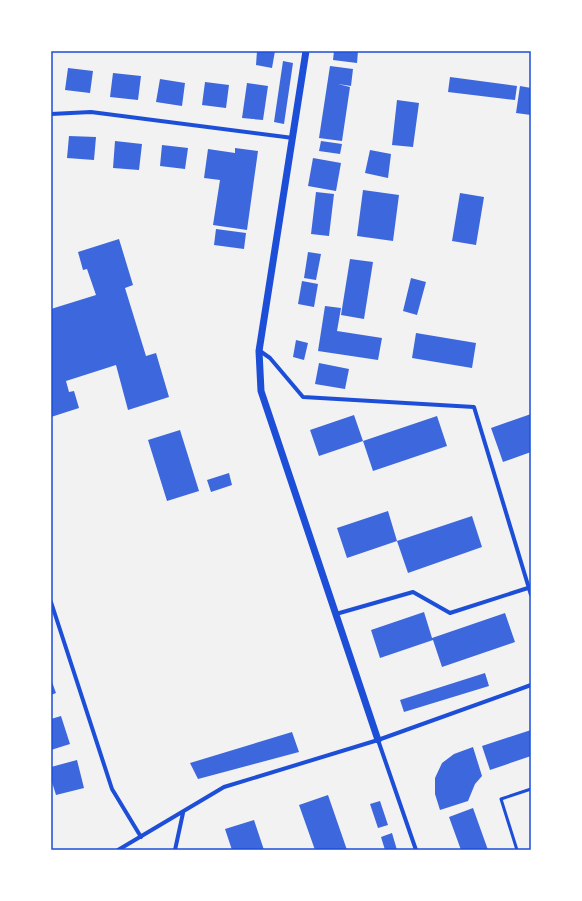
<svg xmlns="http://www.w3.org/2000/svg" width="582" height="901" font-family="'DejaVu Sans',sans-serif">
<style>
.building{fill:#3d67dc}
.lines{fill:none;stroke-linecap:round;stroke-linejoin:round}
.service{stroke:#1d4ed8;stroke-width:3}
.minor{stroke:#1d4ed8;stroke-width:4}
.tertiary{stroke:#1d4ed8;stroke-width:7}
.neatline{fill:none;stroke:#1d4ed8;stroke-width:1.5}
</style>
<rect width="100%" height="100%" fill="#f2f2f2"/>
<path class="building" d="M257 51H275L272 68 256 65Z
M334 51H358L357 63 333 60Z
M283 61 293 63 284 124 274 122Z
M330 66 353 69 351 86 338 84 350 87 342 141 319 138Z
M68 68 93 71 90 93 65 90Z
M113 73 141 76 138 100 110 97Z
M450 77 517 86 515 100 448 92Z
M160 79 185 83 182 106 156 102Z
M205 82 229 85 226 108 202 105Z
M247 83 268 86 263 120 242 118Z
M520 86 531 88V115L516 113Z
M397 100 419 103 413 147 392 145Z
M69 136 96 137 94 160 67 158Z
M115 141 142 144 139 170 113 168Z
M321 141 342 144 340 154 319 151Z
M162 145 188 148 185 169 160 166Z
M235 148 258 151 247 230 213 225 220 180 204 178 208 149 235 153Z
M370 150 391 154 388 178 365 173Z
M313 158 341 163 336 191 308 186Z
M363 190 399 195 393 241 357 236Z
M316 192 334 194 329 236 311 234Z
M460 193 484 197 476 245 452 241Z
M216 229 246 233 244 249 214 245Z
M119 239 133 285 125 288 146 356 156 353 169 397 128 410 116 365 66 381 69 392 74 391 79 408 51 417V309L96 295 87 269 83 270 78 252Z
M308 252 321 254 316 280 304 278Z
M350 259 373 262 364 319 341 315Z
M411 278 426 282 417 315 403 311Z
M302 281 318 284 314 307 298 304Z
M325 306 341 308 337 331 382 338 378 360 318 351Z
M416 333 476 343 472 368 412 358Z
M296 340 308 343 304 360 293 357Z
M319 363 349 369 345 389 315 384Z
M531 414V452L503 462 491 428Z
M354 415 363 441 319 456 310 430Z
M437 416 447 446 373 471 363 441Z
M180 430 199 491 167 501 148 440Z
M229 473 232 485 211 492 207 480Z
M388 511 397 541 347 558 337 528Z
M472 516 482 547 408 573 397 541Z
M424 612 432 638 505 613 515 642 442 667 433 640 380 658 371 630Z
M485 673 489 686 404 712 400 700Z
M51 679 56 693 51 695Z
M61 716 70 744 51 750V719Z
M531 730V756L490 770 482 746Z
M292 732 299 752 198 779 190 763Z
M473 747 482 776 475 784 468 801 440 810 435 794V778L442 763 454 754Z
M77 760 84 788 56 795 51 779V767Z
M328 795 347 850H315L299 805Z
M380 801 388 825 378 828 370 804Z
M473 808 488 850H461L449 817Z
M254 820 264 850H232L225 829Z
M392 833 397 850H385L381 837Z"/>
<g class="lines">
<path class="service" d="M517 850 501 799 531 789"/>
<path class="minor" d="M51 114 91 112 293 138
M260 351 270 358 303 397 474 407 531 595
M51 602 112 789 141 837
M336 614 413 592 450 613 531 587
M378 740 416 850
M118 850 224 787 378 740 531 685
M175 850 183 813"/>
<path class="tertiary" d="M306 51 259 351 261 391 378 740"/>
</g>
<rect width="582" height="901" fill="none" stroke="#ffffff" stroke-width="104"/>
<rect x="52" y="52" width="478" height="797" class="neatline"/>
</svg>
